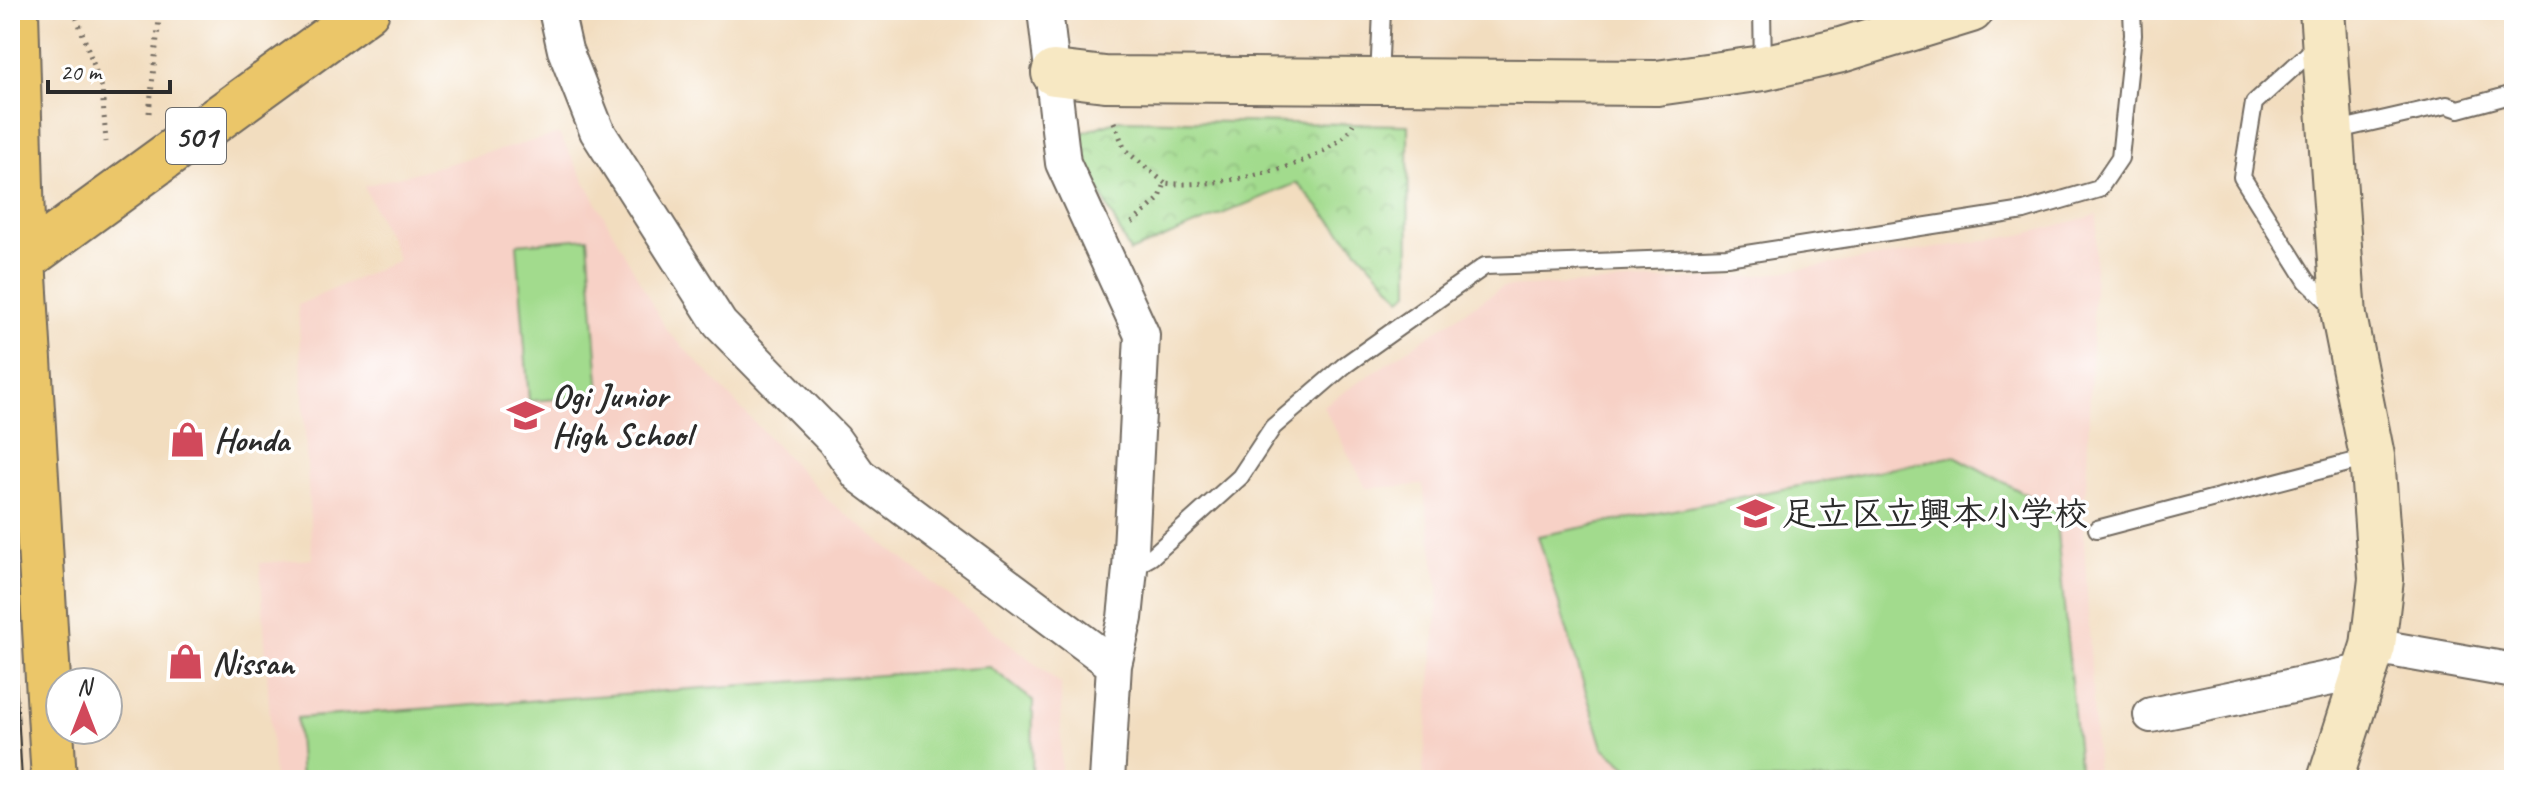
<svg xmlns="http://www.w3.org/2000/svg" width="2524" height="790" font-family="Caveat,'Klee One',sans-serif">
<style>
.built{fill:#f7d1c6}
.grass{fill:#a2db8d;stroke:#66835c;stroke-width:2}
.park{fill:url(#park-crowns);stroke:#66835c;stroke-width:2}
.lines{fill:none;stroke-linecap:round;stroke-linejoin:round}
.lane-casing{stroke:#71695f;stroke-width:20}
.street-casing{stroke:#71695f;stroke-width:38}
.secondary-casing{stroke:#71695f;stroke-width:48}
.primary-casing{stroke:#71695f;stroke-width:48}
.path{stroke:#71695f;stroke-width:5;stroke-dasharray:2 6;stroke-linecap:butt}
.lane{stroke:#fff;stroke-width:16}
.street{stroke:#fff;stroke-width:34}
.secondary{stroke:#f7e8c3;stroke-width:44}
.primary{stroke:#ebc669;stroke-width:44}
.tram{stroke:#2b2b2b;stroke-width:2}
.labels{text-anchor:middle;stroke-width:7;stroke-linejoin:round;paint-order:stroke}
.shield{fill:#fff;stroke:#6b6b6b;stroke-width:2}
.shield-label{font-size:32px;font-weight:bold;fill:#2b2b2b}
.poi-label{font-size:34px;font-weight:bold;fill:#2b2b2b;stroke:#fff;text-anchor:start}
</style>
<defs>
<pattern id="park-crowns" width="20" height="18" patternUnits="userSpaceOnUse" patternTransform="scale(2)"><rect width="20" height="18" fill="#a2db8d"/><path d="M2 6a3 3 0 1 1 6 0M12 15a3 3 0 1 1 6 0" fill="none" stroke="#8cbc7a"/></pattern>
</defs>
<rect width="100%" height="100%" fill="#fff"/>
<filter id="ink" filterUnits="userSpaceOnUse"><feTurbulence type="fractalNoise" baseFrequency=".0125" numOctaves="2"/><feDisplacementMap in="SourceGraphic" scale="16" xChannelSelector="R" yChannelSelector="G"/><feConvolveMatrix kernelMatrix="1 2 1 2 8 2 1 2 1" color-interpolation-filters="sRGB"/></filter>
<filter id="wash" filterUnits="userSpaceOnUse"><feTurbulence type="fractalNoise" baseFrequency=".006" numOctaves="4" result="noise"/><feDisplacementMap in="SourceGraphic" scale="32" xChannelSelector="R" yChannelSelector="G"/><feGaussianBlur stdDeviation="1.8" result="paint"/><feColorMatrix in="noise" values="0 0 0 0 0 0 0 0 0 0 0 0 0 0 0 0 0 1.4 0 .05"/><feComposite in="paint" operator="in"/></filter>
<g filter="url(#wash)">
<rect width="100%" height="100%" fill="#f2ddbf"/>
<path class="built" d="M559 134 666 329 828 500 1061 684V780H274L260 563 312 559 298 305 398 260 364 186Z
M2097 215 2084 538 2097 780H1422L1439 593 1423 485 1366 488 1323 406 1502 287 1748 277 2021 235Z"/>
<path class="grass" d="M588 238 600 396 529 401 517 244Z
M1955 456 2055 510 2079 767 2075 780H1643L1603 747 1538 536Z
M990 667 1033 701 1032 780H301L297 718Z"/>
<path class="park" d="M1118 120 1408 125 1409 292 1401 298 1297 183 1130 252 1084 159 1082 133Z"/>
</g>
<g filter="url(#ink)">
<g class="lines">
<defs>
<path id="lane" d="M1762 10 1763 66
M2318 45 2254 103 2242 177 2307 281 2334 307
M1379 80 1382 10
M2333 131 2447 105 2459 109 2514 94
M2097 529 2371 457
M1130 569 1151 557 1240 477 1273 427 1345 365 1485 266 1727 257 2024 211 2099 189 2120 158 2133 35 2132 10"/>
<path id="street" d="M556 10 565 50 597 131 720 324 834 440 859 475 1114 665
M1045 10 1063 163 1142 335 1130 569 1125 618 1114 665 1107 780
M2373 646 2514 671
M2151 715 2366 671"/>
<path id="secondary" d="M2322 10 2344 316 2372 456 2381 579 2373 646 2330 780
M1054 73 1105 79 1657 83 1763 68 1841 50 1971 10"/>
<path id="primary" d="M16 10 23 259 54 780
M10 270 367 10"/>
</defs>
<use href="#lane" class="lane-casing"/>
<use href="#street" class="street-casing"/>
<use href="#secondary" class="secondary-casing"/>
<use href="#primary" class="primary-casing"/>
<path class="path" d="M74 10 102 88 106 142
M149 113 160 10
M1114 122 1125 150 1165 183
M1132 223 1160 198 1165 183C1212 189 1330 168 1353 124"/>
<use href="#lane" class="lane"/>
<use href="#street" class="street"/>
<use href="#secondary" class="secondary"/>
<use href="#primary" class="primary"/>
<path class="tram" d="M10 574 22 780"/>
</g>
</g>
<defs>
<symbol id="school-bare" viewBox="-9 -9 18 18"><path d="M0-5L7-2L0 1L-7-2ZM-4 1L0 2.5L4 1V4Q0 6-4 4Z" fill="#d1495b" stroke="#fff" stroke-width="2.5" paint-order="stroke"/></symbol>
<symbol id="shop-bare" viewBox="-9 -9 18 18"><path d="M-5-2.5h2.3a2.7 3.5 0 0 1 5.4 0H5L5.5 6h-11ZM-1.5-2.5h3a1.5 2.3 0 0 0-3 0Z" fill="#d1495b" stroke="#fff" stroke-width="2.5" paint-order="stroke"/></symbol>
</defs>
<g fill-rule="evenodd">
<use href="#school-bare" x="500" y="390" width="51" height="51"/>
<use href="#shop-bare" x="162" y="414" width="51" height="51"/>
<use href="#school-bare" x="1730" y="488" width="51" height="51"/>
<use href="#shop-bare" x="160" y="636" width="51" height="51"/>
</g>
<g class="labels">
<rect class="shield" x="166" y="108" width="60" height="56" rx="6"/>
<g class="shield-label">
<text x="196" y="147">501</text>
</g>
<g class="poi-label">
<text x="552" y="407">Ogi Junior<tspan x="552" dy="39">High School</tspan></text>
<text x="214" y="451">Honda</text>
<text x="1782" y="525">足立区立興本小学校</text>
<text x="212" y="674">Nissan</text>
</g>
</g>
<rect width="2524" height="790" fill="none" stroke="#fff" stroke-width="40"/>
<g transform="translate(84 706)"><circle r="38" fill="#ffffff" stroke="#aaaaaa" stroke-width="2"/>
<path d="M0-6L14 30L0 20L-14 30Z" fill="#d1495b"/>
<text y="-12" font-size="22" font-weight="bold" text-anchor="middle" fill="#2b2b2b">N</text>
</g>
<path d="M48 80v12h122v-12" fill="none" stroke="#2b2b2b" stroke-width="4"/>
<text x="60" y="80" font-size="24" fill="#2b2b2b" stroke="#ffffff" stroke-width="6" paint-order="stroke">20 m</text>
</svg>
